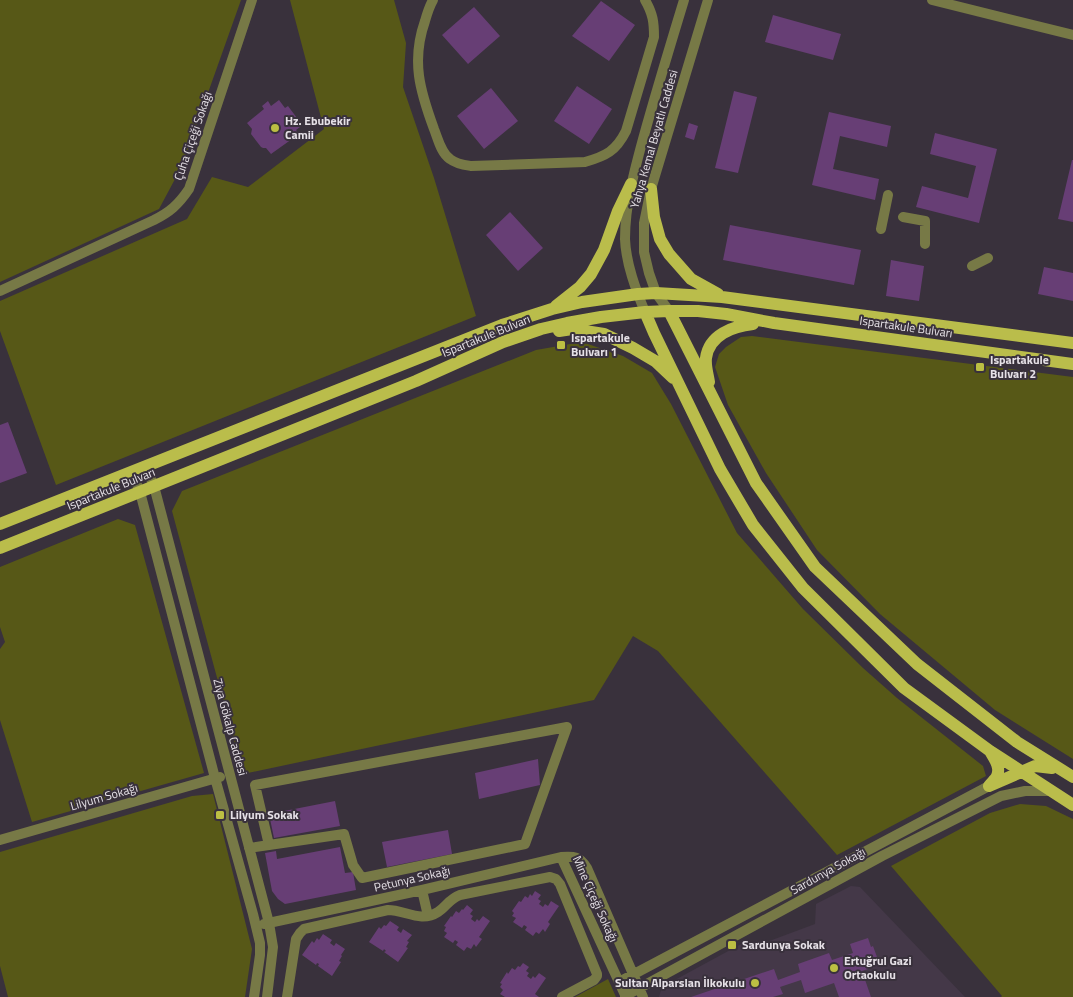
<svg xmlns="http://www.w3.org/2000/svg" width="1073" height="997" font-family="'Titillium Web',sans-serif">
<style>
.built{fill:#443848}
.green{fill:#575817}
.building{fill:#673e75}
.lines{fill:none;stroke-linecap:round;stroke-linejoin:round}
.minor{stroke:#777946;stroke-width:10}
.major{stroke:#babd4b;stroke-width:12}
.poi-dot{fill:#bcbf43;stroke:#39313c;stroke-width:2}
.labels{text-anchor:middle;stroke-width:4;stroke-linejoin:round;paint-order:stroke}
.poi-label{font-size:12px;font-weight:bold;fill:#e6e1e7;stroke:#39313c;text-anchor:start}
.street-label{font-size:12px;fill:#e6e1e7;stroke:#39313c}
</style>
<rect width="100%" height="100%" fill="#39313c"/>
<path class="built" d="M851 886 860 887 965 997H659L662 987 743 943 748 944 753 947 815 924 816 904Z"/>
<path class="green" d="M0 0H241L182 166 159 209 0 282Z
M290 0H394L406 43 403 87 434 178 476 316 56 485 0 331V301L187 219 212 177 248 187 324 129Z
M752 336 1073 377V759L995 710 880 614 817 550 766 473 728 405 715 367 719 354 726 347 741 337Z
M582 342 623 356 652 373 671 404 737 533 803 609 863 668 897 698 983 766 986 776 837 855 658 651 633 636 594 700 243 774 172 511 182 491 536 350Z
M118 519 135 525 204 773 32 822 0 720V649L5 642 0 627V567Z
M213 794 252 949 245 997H8L0 966V852L192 796Z
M1020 804 1046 806 1073 819V997H1001L1002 996 891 866 990 813Z
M608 979 616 997H575Z"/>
<path class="building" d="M601 1 635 25 609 61 572 36Z
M474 7 500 36 468 64 442 35Z
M773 15 841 34 833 60 765 42Z
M577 86 612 109 589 144 554 121Z
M491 88 518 121 484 149 457 116Z
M734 91 757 97 738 173 715 168Z
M279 100 285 108 288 106 297 118 295 120 300 127 296 130 299 134 271 154 266 148H263L261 147 251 134 252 129 247 123 264 109 262 106 268 101 271 106Z
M829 112 891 126 887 147 840 136 835 160 833 169 879 179 875 200 812 185Z
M689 123 698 126 694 140 685 137Z
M935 133 997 149 979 223 916 207 922 186 968 198 976 166 930 154Z
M1072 160H1073V222L1058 219Z
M510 212 543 248 518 271 486 235Z
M730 225 861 250 854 285 723 260Z
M891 260 924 266 919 301 886 296Z
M1044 267 1073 273V301L1038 294Z
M8 422 27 473 0 483V425Z
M538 759 540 785 479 799 475 773Z
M335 801 340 826 274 838 269 814Z
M448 830 452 854 387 867 382 842Z
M340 847 345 873 353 872 356 890 285 904 278 899 272 891 265 853 276 851 277 859Z
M535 891 541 895 538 899 541 901 539 904 543 907 545 904 548 906 551 901 559 906 548 922 550 924 545 932 543 929 539 934 536 932 533 936 525 930 527 927 524 925 522 928 513 922 516 918 512 916 514 913 512 911 519 901 521 902 525 896 528 898 530 894 532 896Z
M467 905 473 910 470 914 473 916 471 919 475 922 477 919 479 921 483 916 490 921 479 937 482 939 476 947 474 944 471 949 467 947 464 951 456 945 458 942 455 940 453 943 444 937 447 933 444 931 446 927 444 926 451 916 452 917 456 911 459 913 462 909 463 910Z
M390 921 399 927 397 930 401 933 403 929 412 935 407 941 409 942 406 947 408 948 398 962 384 952 386 951 384 949 383 951 369 942 379 927 381 929 384 925 386 926Z
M323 934 332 940 330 943 334 946 336 943 345 949 341 955 342 956 339 961 341 962 332 976 318 966 319 964 317 963 316 965 302 955 312 941 314 943 317 938 319 940Z
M868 938 871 947 873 946 877 957H874L877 966 862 971 871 997H839L834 983 805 993 801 980 780 987 783 994 773 997H691L774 969 778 980 800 972 798 964 829 953 832 960 853 953 850 944Z
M523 963 529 967 526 971 529 973 527 976 531 979 533 976 535 978 539 973 546 978 535 994 539 997H505L500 994 503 990 500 987 502 984 500 983 507 972 508 974 512 968 515 970 518 966 520 967Z"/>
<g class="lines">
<path class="minor" d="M433 0C429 7 427 14 425 21 411 61 420 91 434 129 438 139 441 153 450 159 456 164 464 165 471 166L585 162C606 156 616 151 626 131L654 37C654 22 653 14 645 0
M932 0 1073 35
M903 217 925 221V244
M881 229 888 195
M972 266 988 258
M0 291 154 220C170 212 178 205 189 189L252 0
M669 311 656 293 649 273 644 252V223L651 189 708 0
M645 312C636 290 626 264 625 239 625 205 634 172 643 139 656 92 670 46 684 0
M146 467 154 486 269 923 273 947 267 997
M132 472 140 492 215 778 253 914 260 943V955L254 997
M0 840 220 777
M249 848 269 845 344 834 353 865 362 878 525 844 567 727 255 785 269 845
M561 857 626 997
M422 890 428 916
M264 924 422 890 561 857C574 856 580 856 587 868L643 997
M619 982 989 786
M625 996 882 856 1001 796 1025 791H1051
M287 997 296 939 300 933 304 929 388 910C405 910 421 923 438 912 446 907 449 899 460 895L550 877 556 879 560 884 597 974V976L594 980 562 997"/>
<path class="major" d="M651 189 654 217 660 239 669 254 691 279 718 294
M556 306 580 287 591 274 604 250 618 211 631 184
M669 311 756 483 815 567 917 664 1017 742 1073 777
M645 312 654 333 720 469 753 525 803 588 904 688 990 751 1073 805
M559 331 572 329 604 334 633 348 655 361 673 378
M709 382C708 375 705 366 706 358 709 335 733 326 753 324
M0 524 502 325 552 309 582 302 638 294 656 293 722 297 1073 343
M0 548 416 381 503 342 541 329 567 323 601 317 645 312 669 311H698L726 314 774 323 1073 364
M989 786 1035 766 1052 768
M989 786C991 783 996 779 997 776 1001 767 994 758 990 751"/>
</g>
<g class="poi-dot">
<circle cx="275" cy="128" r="5"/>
<rect x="556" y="340" width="10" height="10" rx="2.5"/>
<rect x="975" y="362" width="10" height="10" rx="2.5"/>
<rect x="215" y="810" width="10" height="10" rx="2.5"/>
<rect x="727" y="940" width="10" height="10" rx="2.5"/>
<circle cx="834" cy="968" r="5"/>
<circle cx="755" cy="983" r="5"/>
</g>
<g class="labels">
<g class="poi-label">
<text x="285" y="125">Hz. Ebubekir<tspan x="285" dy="14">Camii</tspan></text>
<text x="571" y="342">Ispartakule<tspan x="571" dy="14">Bulvarı 1</tspan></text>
<text x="990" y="364">Ispartakule<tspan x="990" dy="14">Bulvarı 2</tspan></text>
<text x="230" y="819">Lilyum Sokak</text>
<text x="742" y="949">Sardunya Sokak</text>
<text x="844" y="965">Ertuğrul Gazi<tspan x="844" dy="14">Ortaokulu</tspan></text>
<text x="745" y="987" text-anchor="end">Sultan Alparslan İlkokulu</text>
</g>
<g class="street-label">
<text transform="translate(193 136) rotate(-71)" y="4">Çuha Çiçeği Sokağı</text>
<text transform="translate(654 139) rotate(-74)" y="4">Yahya Kemal Beyatlı Caddesi</text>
<text transform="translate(906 327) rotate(8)" y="4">Ispartakule Bulvarı</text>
<text transform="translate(486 336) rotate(-22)" y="4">Ispartakule Bulvarı</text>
<text transform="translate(111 489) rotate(-22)" y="4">Ispartakule Bulvarı</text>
<text transform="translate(230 727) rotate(75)" y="4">Ziya Gökalp Caddesi</text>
<text transform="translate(104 797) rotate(-16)" y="4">Lilyum Sokağı</text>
<text transform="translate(828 871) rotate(-29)" y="4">Sardunya Sokağı</text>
<text transform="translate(412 879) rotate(-13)" y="4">Petunya Sokağı</text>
<text transform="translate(595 899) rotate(66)" y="4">Mine Çiçeği Sokağı</text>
</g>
</g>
</svg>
